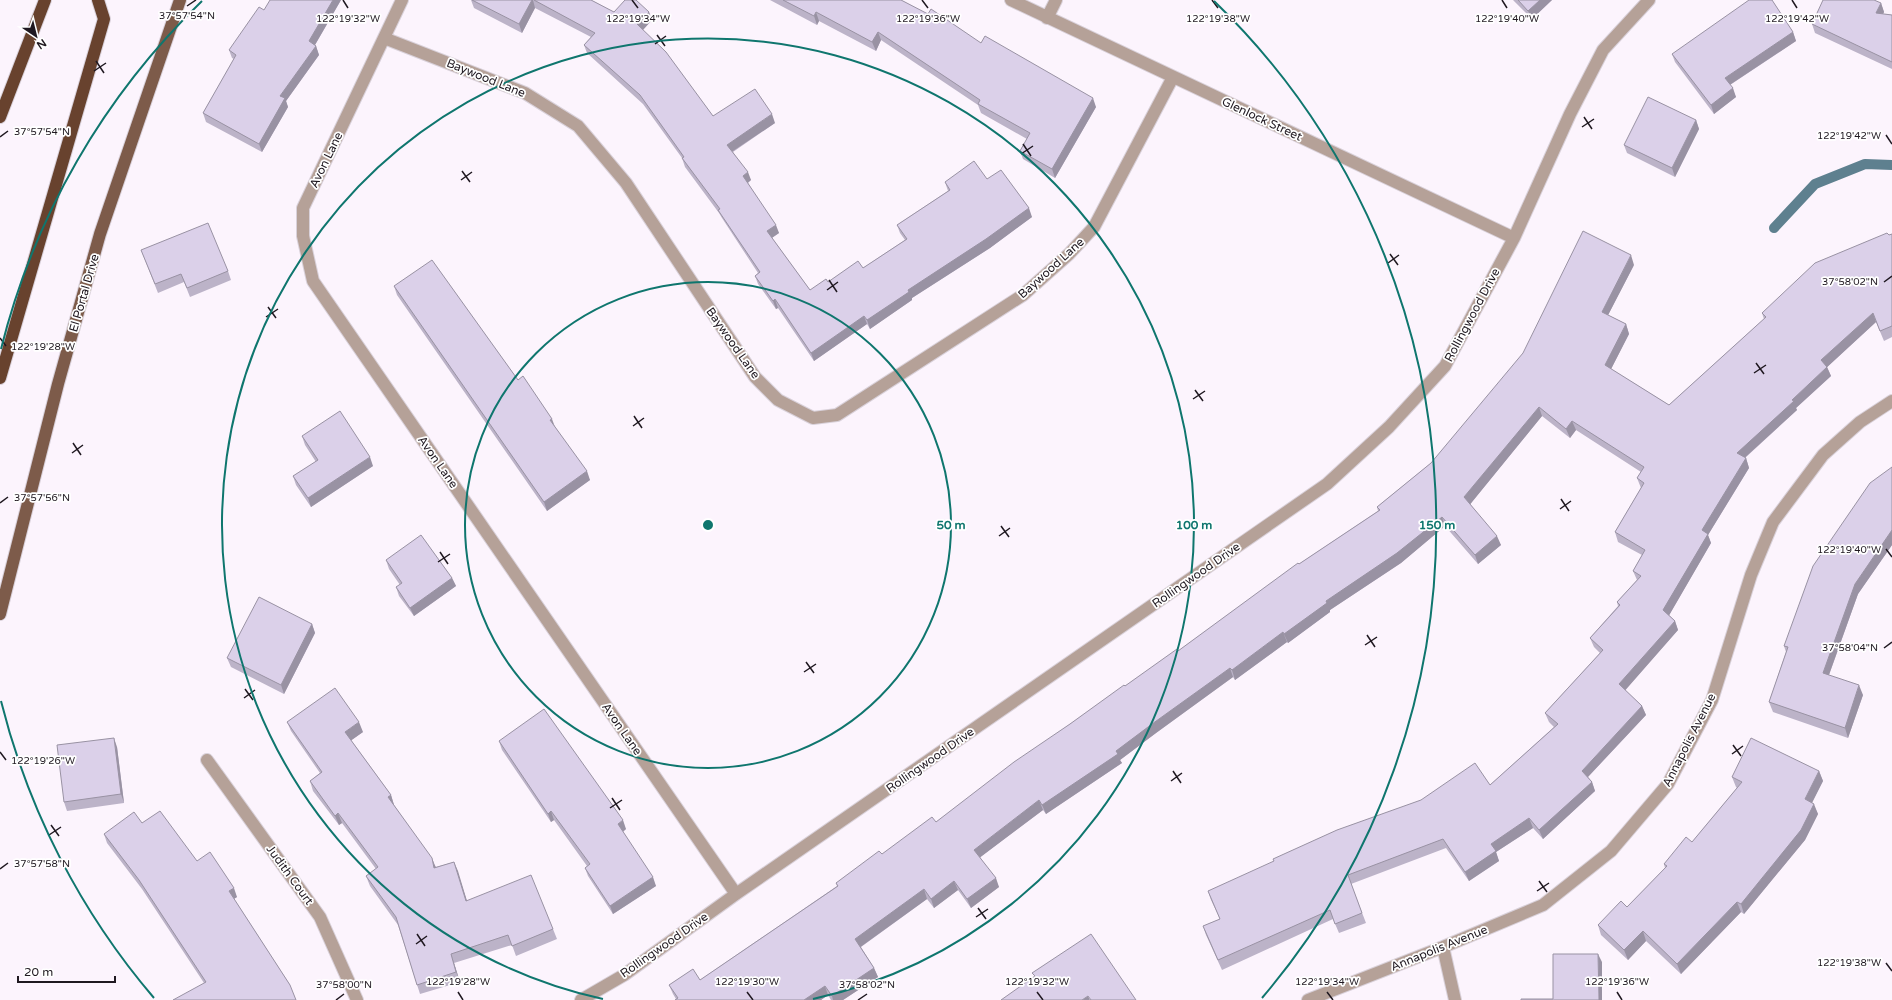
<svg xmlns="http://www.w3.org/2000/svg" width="1892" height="1000" font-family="'Varela Round',sans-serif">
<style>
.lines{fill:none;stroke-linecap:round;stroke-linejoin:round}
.stream{stroke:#5e808f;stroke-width:10}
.minor-casing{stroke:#d9d1da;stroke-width:14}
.major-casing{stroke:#d9d1da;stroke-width:14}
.highway-casing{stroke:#d9d1da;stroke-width:14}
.minor{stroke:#b5a198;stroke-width:12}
.major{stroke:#7d5b4a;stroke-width:12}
.highway{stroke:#68422e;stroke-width:12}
.wall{fill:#bcb3c8}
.shaded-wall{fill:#9992a3}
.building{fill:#dbd0e9;stroke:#9992a3}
.ticks{fill:none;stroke:#1f1820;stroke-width:1.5}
.ring{fill:none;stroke:#0f766e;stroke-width:2}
.labels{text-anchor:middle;stroke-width:3.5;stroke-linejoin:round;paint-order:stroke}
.street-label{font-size:12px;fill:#1f1820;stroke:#fff}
.ticks-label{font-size:10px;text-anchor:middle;fill:#1f1820;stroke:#fff;stroke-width:3.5;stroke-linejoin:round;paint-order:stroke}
.centre{fill:#0f766e;stroke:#fff;stroke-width:2}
.ring-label{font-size:12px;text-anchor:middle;font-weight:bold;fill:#0f766e;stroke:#fff;stroke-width:3.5;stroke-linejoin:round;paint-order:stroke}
</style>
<rect width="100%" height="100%" fill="#fcf4fd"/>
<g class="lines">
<path class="stream" d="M1774 228 1815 184 1865 164 1892 165"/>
<defs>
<path id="minor" d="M402 0 303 208V236L313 281 736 894
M1011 0 1514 238
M1047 18 1056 0
M384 38 525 93 578 126 626 183 755 377 778 400 813 418 837 415 1023 295 1069 254 1094 227 1173 77
M207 760 320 917 357 1000
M1443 947 1455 1000
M581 1000 624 975 736 894 1327 484 1389 427 1445 366 1514 238 1570 114 1603 50 1649 0
M1308 1000 1443 947 1543 905 1611 851 1668 784 1712 700 1751 575 1773 522 1823 455 1860 422 1892 401"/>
<path id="major" d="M0 614 58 384 100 234 180 0"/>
<path id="highway" d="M0 117 45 0
M0 378 104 19 98 0"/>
</defs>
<use href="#minor" class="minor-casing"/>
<use href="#major" class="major-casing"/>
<use href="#highway" class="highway-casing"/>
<use href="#minor" class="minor"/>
<use href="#major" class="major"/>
<use href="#highway" class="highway"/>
</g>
<path class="wall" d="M341 0 315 45 316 46 319 55 286 101 288 107 262 152 206 122 203 113 234 59 232 58 229 50 264 10Z
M471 0H591L614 12H649L652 20 643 30 713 116 775 123 733 152 751 180 748 183 779 233 772 238 810 290 828 282 863 268 905 240 900 233 897 225 948 191 945 182 987 179 1032 217 990 248 912 298V300L870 329 867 324 814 361 778 308 776 309 758 284 755 276 758 273 722 218 719 213 685 167 682 158 643 104 587 53 584 45 591 37 535 8 522 33 474 8Z
M770 0H901L1096 107 1055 178 1023 159 1020 151 1027 139 981 113 978 105 881 40 876 51 819 21 817 25Z
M1513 0H1552L1532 19Z
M1881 3 1884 12 1883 14 1892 15V69L1815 33 1812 24Z
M1793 32 1796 41 1730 85 1736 97 1714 114 1675 62 1672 54Z
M1696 120 1699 129 1675 177 1627 153 1624 145Z
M1892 234V337L1884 341 1876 322 1827 367 1831 376 1796 408 1797 410 1745 458H1746L1749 468 1708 535 1711 543 1669 615 1675 621 1678 630 1625 690 1642 706 1646 715 1588 777 1592 782 1595 791 1543 839 1533 828 1496 852 1499 861 1469 881 1446 848 1351 884 1366 923 1339 933 1333 919 1222 970 1206 935 1203 926 1220 919 1211 900 1208 891 1490 785 1554 727 1549 722 1545 713 1600 653 1594 647 1590 638 1618 606 1617 602 1637 580 1633 571 1642 555 1618 542 1615 532 1641 488 1637 478 1641 472 1576 430 1570 438 1542 416 1470 504 1501 545 1478 564 1445 526 1401 563 1330 610V612L1288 643 1287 642 1235 680 1233 677 1156 733 1120 760 1122 763 1046 814 1043 810 980 857 999 887 971 908 958 890 934 908 927 899 861 947 874 968 878 977 843 1000H831L828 995 821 1000H675L676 999 673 994 669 985 700 980 837 886 836 883 936 822 1070 724 1125 686 1178 651 1299 564 1378 511 1377 507 1431 463 1634 265 1608 315 1626 324 1629 334 1611 369 1669 405 1764 319 1762 313 1889 235Z
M141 250 228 271 231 280 190 297 184 282 158 293Z
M394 286 518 380 555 427 590 480 547 511 397 295Z
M302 436 373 466 311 507 296 485 293 476 316 462 305 445Z
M1892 467V545L1858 594 1829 675 1863 695 1848 738 1773 712 1769 702 1786 652 1784 646Z
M386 560 452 578 456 586 414 616 399 596 396 587 400 585 389 569Z
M312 624 315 633 284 694 231 667 227 658Z
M287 722 363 732 351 740 391 795 394 805 436 867 454 862 467 901 553 929 557 939 516 956 512 945 454 963 460 982 420 994 398 925 370 886 366 876 376 869 342 823 339 825 313 791 310 781 320 773 291 731Z
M499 741 626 829 623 832 656 886 613 914 588 876 585 868 587 866 554 820 551 822 502 750Z
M117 747 124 803 67 811 64 802Z
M1819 771 1823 781 1812 802 1818 814 1805 840 1744 914 1741 912 1681 974 1646 941 1628 960 1601 935 1598 925 1627 907 1665 868 1664 864 1692 842 1737 788 1736 787 1732 777Z
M142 823 197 861 237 897 234 899 290 985 204 983 142 889 107 843 104 834Z"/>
<path class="shaded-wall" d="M333 0H341L312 50 309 41Z
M532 0H533L535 8 522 33 519 24Z
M1540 0H1552L1532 19 1528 11Z
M1881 3 1884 12 1879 22 1876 13Z
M649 12 652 20 640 33 637 24Z
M816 12 819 21 817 25 814 16Z
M878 32 881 40 876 51 872 42Z
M1793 32 1796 41 1728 86 1725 78Z
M316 46 319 55 286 101 288 107 262 152 259 144 280 96Z
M1733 88 1736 97 1714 114 1711 105Z
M1093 98 1096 107 1055 178 1052 169Z
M772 114 775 123 730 153 727 145Z
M1696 120 1699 129 1675 177 1672 168Z
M748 172 751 180 746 184 743 176Z
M1029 208 1032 217 990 248 912 298V300L870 329 867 320 908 290Z
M776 225 779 233 770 239 767 231Z
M1631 255 1634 265 1605 321 1602 312Z
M775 299 778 308 776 309 773 301Z
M1873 313 1876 322 1824 370 1821 360Z
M864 316 867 324 814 361 811 353Z
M1626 324 1629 334 1608 375 1605 365Z
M1827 367 1831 376 1796 408 1797 410 1740 462 1737 453 1792 400Z
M1539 407 1542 416 1468 507 1464 497Z
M552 419 555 427 550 420Z
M1572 421 1576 430 1570 438 1566 429Z
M370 457 373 466 311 507 308 498Z
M1746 458 1749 468 1708 535 1711 543 1667 619 1663 610 1702 530Z
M587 471 590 480 547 511 544 502Z
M1442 517 1445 526 1401 563 1330 610V612L1288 643 1284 634 1326 601Z
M1892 530V545L1858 594 1826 683 1823 673 1855 584Z
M1497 536 1501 545 1478 564 1475 555Z
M452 578 456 586 414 616 410 608Z
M1675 621 1678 630 1622 694 1619 684Z
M312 624 315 633 284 694 281 685Z
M1283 632 1287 642 1235 680 1232 670Z
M1230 668 1233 677 1156 733 1120 760 1122 763 1046 814 1042 805 1152 724Z
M1859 685 1863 695 1848 738 1845 728Z
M1642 706 1646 715 1585 780 1582 771Z
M359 722 363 732 349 742 345 732Z
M114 738 117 747 124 803 121 794Z
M1819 771 1823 781 1809 809 1805 799Z
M1592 782 1595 791 1543 839 1539 830Z
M391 795 394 805 392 807 388 797Z
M1039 800 1043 810 978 859 974 850Z
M1814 804 1818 814 1805 840 1744 914 1741 904Z
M551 811 554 820 551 822 548 814Z
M338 813 342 823 339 825 335 816Z
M1529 818 1533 828 1496 852 1499 861 1469 881 1465 872 1491 844Z
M623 820 626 829 621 833 618 824Z
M432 858 436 868H434Z
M454 862 458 871 470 911 466 901Z
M653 877 656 886 613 914 610 906Z
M996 878 999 887 971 908 967 899Z
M954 881 958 890 934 908 931 899Z
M234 888 237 897 232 900 229 891Z
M924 889 927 899 859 948 855 939Z
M1737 902 1741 912 1681 974 1677 964Z
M1643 931 1646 941 1628 960 1624 950Z
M451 954 454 963 460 982 456 972Z
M1598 954 1602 962V1000H1599Z
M874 968 878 977 843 1000H833L832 996Z
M825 986 828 995 821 1000H804Z
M1088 996 1090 1000H1082Z"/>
<path class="building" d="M270 0H333L309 41 316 46 280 96 285 98 259 144 203 113 236 55 229 50 259 7 264 10Z
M472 0H532L519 24Z
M534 0H591L614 12 625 0H636L649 12 637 24 666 52 713 116 755 89 772 114 727 145 748 172 743 176 776 225 767 231 810 290 826 279 828 282 858 261 863 268 907 239 897 225 950 190 945 182 974 161 987 179 1001 170 1029 208 986 239 908 290 909 292 867 320 864 316 811 353 775 299 773 301 755 276 760 272 718 210 720 209 682 158 684 157 640 95 584 45 595 33Z
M783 0H901L928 14 931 9 981 43 985 36 1093 98 1052 169 1020 151 1030 133 978 104 980 100 878 32 872 42 816 12 814 16Z
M1518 0H1540L1528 11Z
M1749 0H1772L1793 32 1725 78 1733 88 1711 105 1672 54Z
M1823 0H1874L1881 3 1876 13 1892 15V62L1812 24Z
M1648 97 1696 120 1672 168 1624 145Z
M208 223 228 271 187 288 181 274 155 284 141 250Z
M1583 231 1631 255 1602 312 1626 324 1605 365 1669 405 1766 317 1762 313 1815 263 1887 233 1889 235 1892 234V326L1880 331 1873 313 1821 360 1827 367 1792 400 1794 401 1737 453 1746 458 1702 530 1708 534 1663 610 1675 621 1619 684 1642 706 1582 771 1592 782 1539 830 1529 818 1491 844 1496 851 1465 872 1443 839 1348 875 1362 913 1335 924 1330 910 1218 960 1203 926 1220 919 1208 891 1274 861 1273 859 1337 830 1421 800 1475 763 1490 785 1558 724 1545 713 1603 650 1590 638 1620 605 1617 602 1641 576 1633 571 1645 550 1615 532 1644 483 1637 478 1644 467 1572 421 1566 429 1539 407 1464 497 1497 536 1475 555 1442 517 1397 553 1326 601 1327 603 1284 634 1283 632 1232 670 1230 668 1152 724 1116 751 1118 754 1042 805 1039 800 974 850 996 878 967 899 954 881 931 899 924 889 855 939 874 968 832 996 825 986 804 1000H675L678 998 669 985 693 969 700 980 838 886 836 883 879 851 882 854 932 817 936 822 1014 762 1070 724 1124 685 1125 686 1177 649 1178 651 1298 563 1299 564 1380 510 1377 507 1431 463 1523 353Z
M432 260 518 380 523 376 552 419 550 420 587 471 544 502 394 286Z
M340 411 370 457 308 498 293 476 318 460 302 436Z
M1892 467V530L1855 584 1823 673 1859 685 1845 728 1769 702 1788 647 1784 646 1813 566 1870 483Z
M421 535 452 578 410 608 396 587 402 583 386 560Z
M259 597 312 624 281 685 227 658Z
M335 688 359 722 345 732 391 795 388 797 432 858 434 868 454 862 466 901 531 875 553 929 512 946 508 935 451 954 456 972 417 985 396 917 366 876 378 867 338 813 335 816 310 781 322 772 287 722Z
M544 709 623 820 618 824 653 877 610 906 585 868 590 864 551 811 548 814 499 741Z
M114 738 121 794 64 802 57 745Z
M1751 738 1819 771 1805 799 1814 804 1801 830 1741 904 1737 902 1677 964 1643 931 1624 950 1598 925 1621 901 1627 907 1667 866 1664 864 1686 837 1692 842 1742 782 1732 777Z
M160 811 197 861 210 852 234 888 229 891 290 985 296 1000H173L206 982 139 880 104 834 134 812 142 823Z
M1091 934 1136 1000H1091L1088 996 1082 1000H1001L1035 976 1032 973Z
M1553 954H1598L1599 1000H1521V999H1553Z"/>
<path class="ticks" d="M343 0 348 8M632 0 638 8M922 0 928 8M1212 0 1218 8M1502 0 1507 8M1792 0 1797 8M187 6 196 0M657 35 665 46M655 44 666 36M96 61 104 73M94 71 106 63M1584 117 1592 129M1582 127 1594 119M1886 135 1892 144M0 137 8 131M1023 144 1031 156M1021 154 1033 146M462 171 470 182M461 180 472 172M1390 254 1398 265M1388 263 1399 255M829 280 837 292M1884 282 1892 276M827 290 838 282M268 307 276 318M266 317 278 309M0 338 6 346M1756 363 1764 374M1754 373 1766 365M1195 390 1203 401M1193 399 1205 391M634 416 642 428M633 426 644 418M73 443 81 455M72 453 83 445M1561 499 1569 511M0 503 8 497M1560 509 1571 501M1001 526 1009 537M999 536 1010 528M1886 549 1892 557M440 552 448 564M438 562 450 554M1367 635 1375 647M1365 645 1377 637M1884 648 1892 642M806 662 814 673M804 672 816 664M245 689 253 700M244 698 255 690M1733 745 1741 756M0 752 6 760M1732 754 1743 746M1173 771 1181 783M1171 781 1182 773M612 798 620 810M610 808 622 800M51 825 59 836M49 835 61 827M0 869 8 863M1539 881 1547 892M1537 891 1549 883M978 908 986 919M976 917 988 909M417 934 425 946M416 944 427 936M1886 963 1892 971M458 992 463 1000M747 992 753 1000M1037 992 1043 1000M1327 992 1333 1000M1617 992 1622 1000M336 1000 344 994M858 1000 867 994"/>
<g class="ring">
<circle cx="708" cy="525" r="243"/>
<path d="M603 999A486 486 0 1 1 813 999"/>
<path d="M154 998A729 729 0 0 1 1 701M1 349A729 729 0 0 1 202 1M1214 1A729 729 0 0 1 1262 998"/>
</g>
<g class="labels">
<g class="street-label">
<text transform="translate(486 78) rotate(22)" y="4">Baywood Lane</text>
<text transform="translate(1262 119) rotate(25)" y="4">Glenlock Street</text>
<text transform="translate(326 160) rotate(-64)" y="4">Avon Lane</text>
<text transform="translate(1051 268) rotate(-42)" y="4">Baywood Lane</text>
<text transform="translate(84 293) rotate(-74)" y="4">El Portal Drive</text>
<text transform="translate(1472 315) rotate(-62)" y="4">Rollingwood Drive</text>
<text transform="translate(733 343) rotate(55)" y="4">Baywood Lane</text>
<text transform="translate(438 462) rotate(55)" y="4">Avon Lane</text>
<text transform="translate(1196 575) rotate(-35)" y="4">Rollingwood Drive</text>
<text transform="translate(622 729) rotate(55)" y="4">Avon Lane</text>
<text transform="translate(1689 740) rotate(-63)" y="4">Annapolis Avenue</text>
<text transform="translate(930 760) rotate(-35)" y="4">Rollingwood Drive</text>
<text transform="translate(290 875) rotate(54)" y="4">Judith Court</text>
<text transform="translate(664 945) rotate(-35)" y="4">Rollingwood Drive</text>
<text transform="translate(1439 948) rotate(-22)" y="4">Annapolis Avenue</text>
</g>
</g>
<g class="ticks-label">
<text x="187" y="19">37°57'54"N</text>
<text x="348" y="22">122°19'32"W</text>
<text x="1218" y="22">122°19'38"W</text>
<text x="638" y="22">122°19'34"W</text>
<text x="928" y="22">122°19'36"W</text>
<text x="1507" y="22">122°19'40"W</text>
<text x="1797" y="22">122°19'42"W</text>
<text x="42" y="135">37°57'54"N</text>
<text x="1849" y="139">122°19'42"W</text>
<text x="1850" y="285">37°58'02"N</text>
<text x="43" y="350">122°19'28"W</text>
<text x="42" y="501">37°57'56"N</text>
<text x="1849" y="553">122°19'40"W</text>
<text x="1850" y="651">37°58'04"N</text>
<text x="43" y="764">122°19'26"W</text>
<text x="42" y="867">37°57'58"N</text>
<text x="1849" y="966">122°19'38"W</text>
<text x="458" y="985">122°19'28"W</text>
<text x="747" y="985">122°19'30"W</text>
<text x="1037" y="985">122°19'32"W</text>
<text x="1327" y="985">122°19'34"W</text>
<text x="1617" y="985">122°19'36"W</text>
<text x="344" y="988">37°58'00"N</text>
<text x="867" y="988">37°58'02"N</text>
</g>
<circle cx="708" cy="525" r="6" class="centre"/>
<g class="ring-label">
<text x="951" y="529">50 m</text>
<text x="1194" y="529">100 m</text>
<text x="1437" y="529">150 m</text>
</g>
<g transform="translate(36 36) rotate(145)" stroke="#ffffff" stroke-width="3" paint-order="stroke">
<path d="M0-3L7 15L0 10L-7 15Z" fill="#1f1820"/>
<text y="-6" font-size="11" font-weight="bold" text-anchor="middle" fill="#1f1820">N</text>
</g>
<path d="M18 976v6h97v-6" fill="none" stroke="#1f1820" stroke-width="2"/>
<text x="24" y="976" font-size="12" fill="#1f1820" stroke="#ffffff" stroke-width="3" paint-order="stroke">20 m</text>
</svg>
